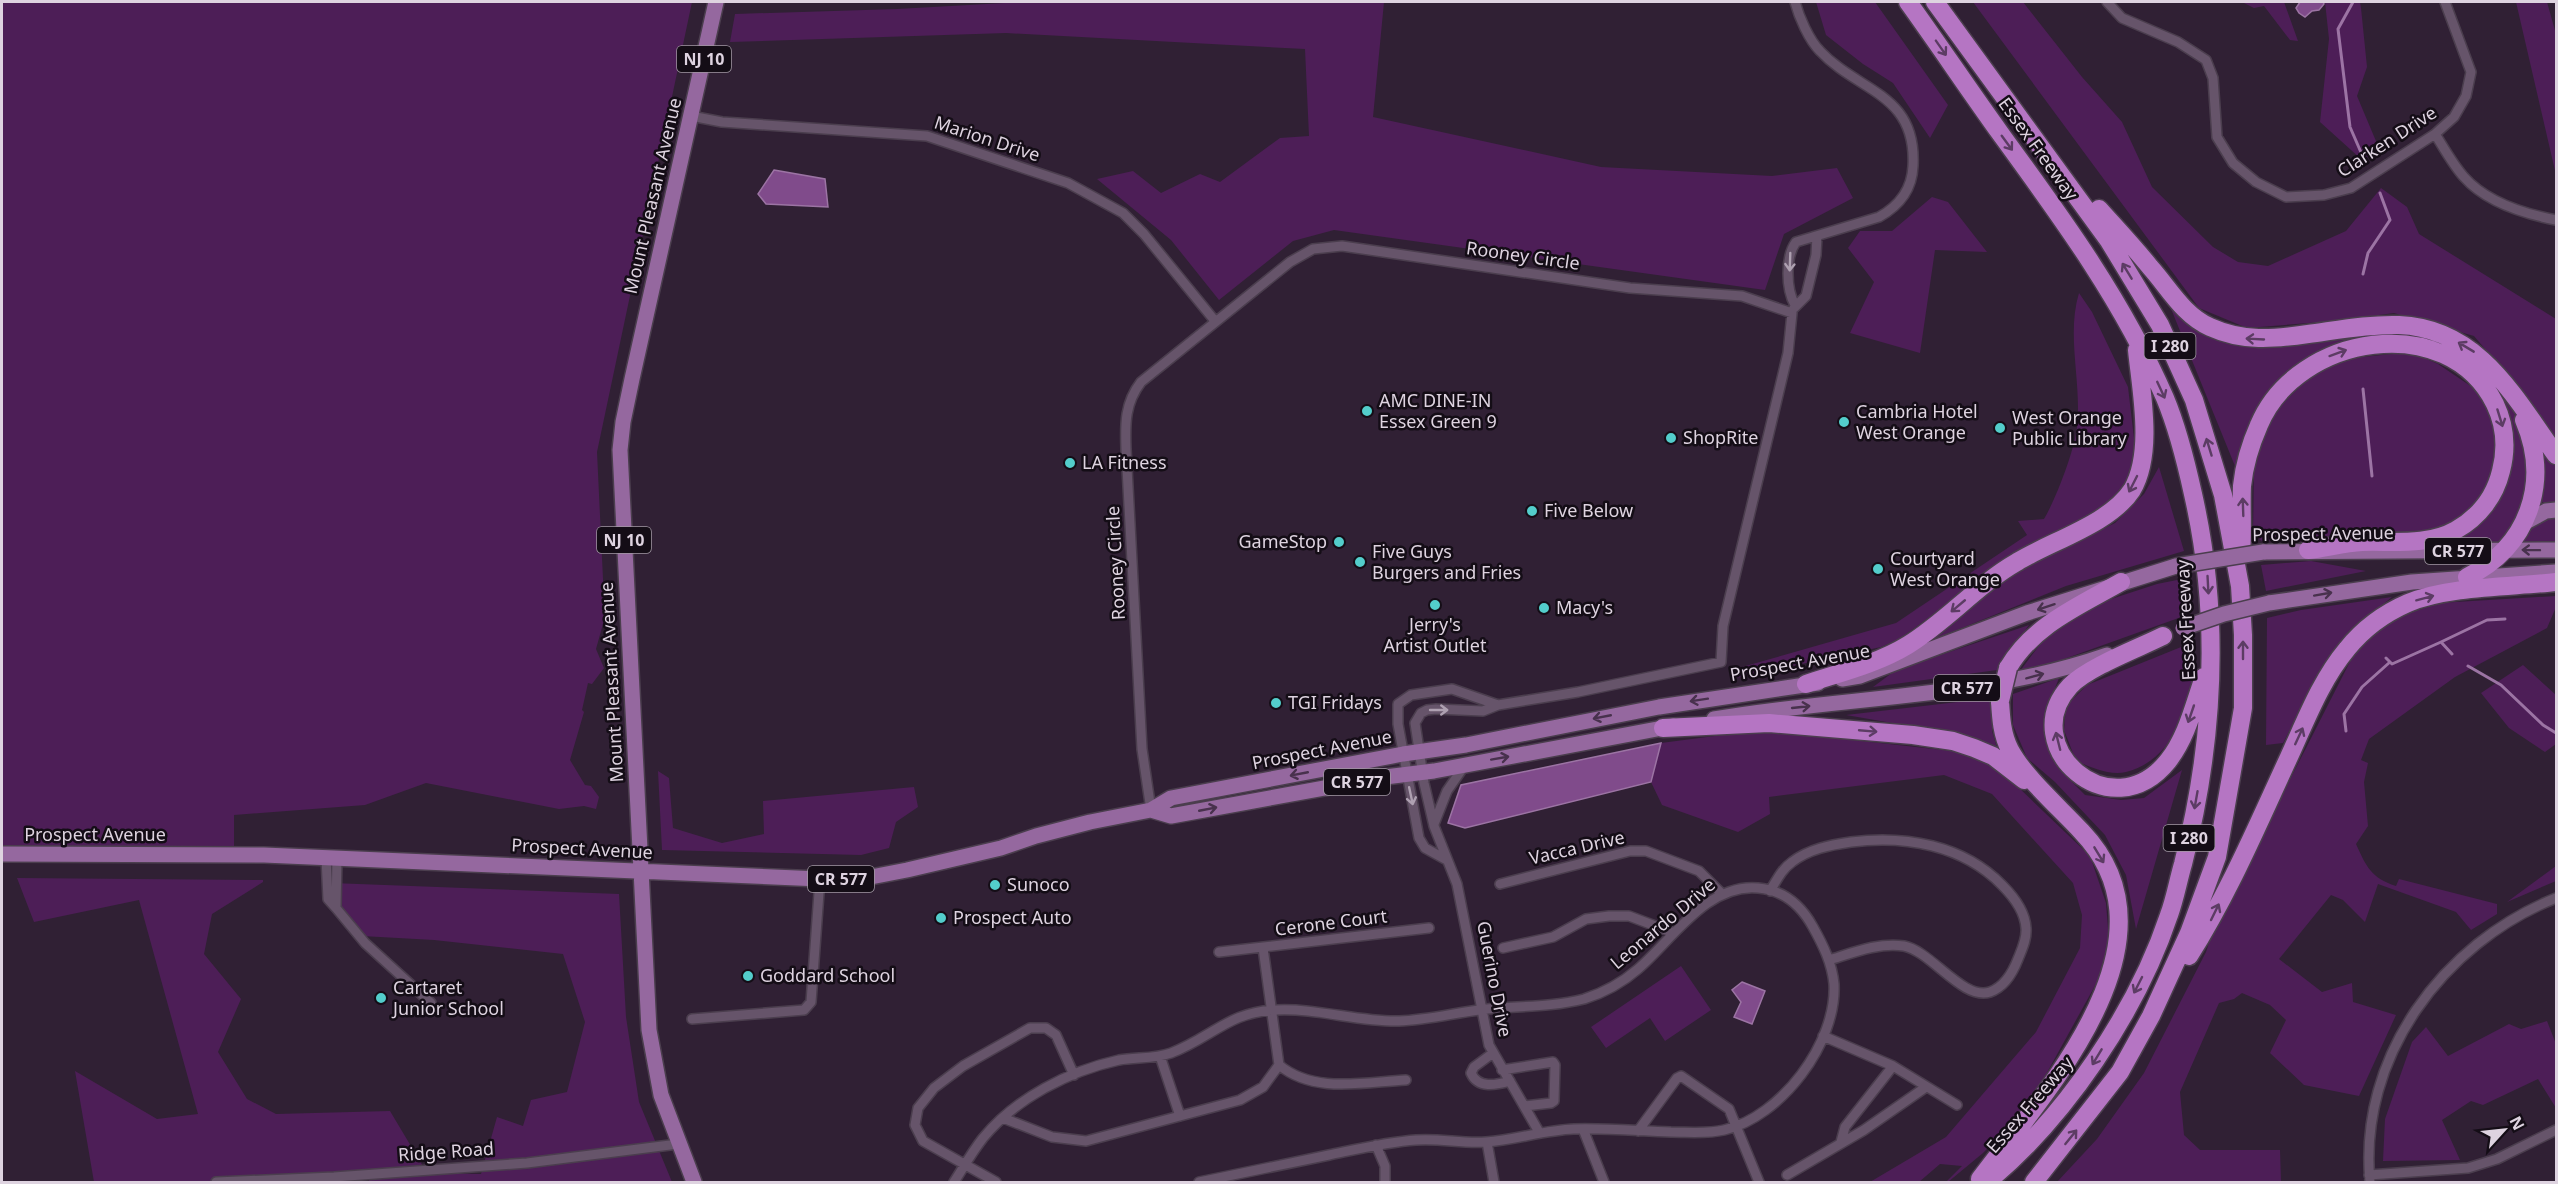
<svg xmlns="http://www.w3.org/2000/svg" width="2558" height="1184" font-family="'Noto Sans',sans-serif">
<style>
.green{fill:#4d1e57}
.water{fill:#804b8b;stroke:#9c74a4;stroke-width:1.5}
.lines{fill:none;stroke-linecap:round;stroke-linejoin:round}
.stream{stroke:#9c74a4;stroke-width:3}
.street-casing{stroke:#4b3e4e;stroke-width:12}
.primary-casing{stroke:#4b3e4e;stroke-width:18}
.highway-casing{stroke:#4b3e4e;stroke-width:21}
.street{stroke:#66546a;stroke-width:9}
.primary{stroke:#95689f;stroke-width:15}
.highway{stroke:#b575c3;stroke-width:18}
.primary-bridge-casing{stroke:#4b3e4e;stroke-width:18;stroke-linecap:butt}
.highway-bridge-casing{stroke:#4b3e4e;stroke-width:21;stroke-linecap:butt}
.primary-bridge{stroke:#95689f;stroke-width:15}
.highway-bridge{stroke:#b575c3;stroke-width:18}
.oneway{stroke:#5c3c64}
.oneway2{stroke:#aea0b1}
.oneway3{stroke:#48314d}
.poi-dot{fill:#53cdcb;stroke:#140d16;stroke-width:2}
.labels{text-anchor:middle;stroke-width:5;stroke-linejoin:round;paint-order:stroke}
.shield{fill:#140d16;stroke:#a198a3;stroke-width:1.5}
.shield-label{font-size:16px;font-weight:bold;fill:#ded3e0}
.street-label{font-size:18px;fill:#ded3e0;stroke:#140d16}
.poi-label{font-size:18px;fill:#ded3e0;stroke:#140d16;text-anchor:start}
</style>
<rect width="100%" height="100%" fill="#302034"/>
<path class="green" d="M2 2H692L597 452 604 600 608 606 596 649 604 668 592 684 588 683 582 710 584 712 570 760 585 785 591 786 599 797 596 809 584 806 559 809 426 783 365 805 234 815V846L2 848Z
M1022 2H1384L1373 117 1601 167 1772 176 1837 168 1853 198 1784 234 1765 290 1334 230 1293 241 1219 300 1171 240 1097 179 1133 171 1161 193 1200 174 1220 182 1280 138 1309 136 1305 49 1006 33 730 42 735 14 897 9Z
M1816 2H1875L1948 105 1930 138 1893 83 1863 64 1826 35Z
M1973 2H2023L2082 77 2122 122 2152 187 2213 247 2238 262 2268 266 2346 231 2381 188 2407 207 2419 234 2556 319V443L2524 395 2474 336 2394 313 2334 321 2247 328 2199 308Z
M2242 2H2284L2298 41 2290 40 2264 6 2254 8Z
M2325 2H2360L2361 8 2367 67 2357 96 2381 153 2361 159 2320 122 2329 39Z
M2516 2H2547L2556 34V175Z
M1932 197 1948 202 1987 252 1935 250 1920 353 1850 333 1874 282 1848 248 1860 231H1892Z
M2079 293 2092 312 2128 387 2137 464 2111 505 2001 565 1898 640 1881 647 1736 678 1735 669 1896 623 2027 535 2018 521 2044 519C2056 499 2075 449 2077 427 2082 382 2066 336 2079 293Z
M2165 294 2207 333 2354 336 2294 368 2258 407 2237 471Z
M2411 352 2438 364 2475 389 2493 420 2499 459 2485 500 2450 528 2397 534 2262 541 2253 535 2254 464 2275 411 2315 372 2353 358Z
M2493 375 2518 419 2529 460 2525 502 2506 540 2500 543 2439 544 2506 484Z
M2539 441 2556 465V502H2540L2543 478Z
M2159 467 2184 551 2066 586 1932 640 2010 575 2115 523 2144 494Z
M2556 517V542L2522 543C2530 524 2536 519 2556 517Z
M2311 561 2366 571 2266 591 2261 565Z
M2187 578V615L2039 668 2020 671 2044 639 2102 602 2157 584Z
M2556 596V607L2547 628 2455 677 2369 739 2361 760 2368 763 2364 782 2368 826 2356 844C2366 866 2371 878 2396 886L2399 879 2497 904V914L2471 930 2456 912 2378 884 2365 922 2343 900 2331 895 2279 959 2322 992 2352 983 2353 1002 2396 1015 2359 1096 2304 1085 2270 1053 2286 1020 2270 1005 2242 993 2234 999 2219 1003 2180 1092 2184 1135 2200 1150H2280L2281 1182H2057L2097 1139 2144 1073 2206 952 2217 918 2220 917 2361 640 2398 617 2439 603Z
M2392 597 2350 631 2322 668 2283 743 2266 745 2267 618 2301 610Z
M2029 625 1997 670 1873 687 1896 670Z
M2191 643C2191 653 2193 664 2193 675 2192 714 2166 763 2126 772 2110 776 2090 767 2076 761L2064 730 2066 706 2087 685Z
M2523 665 2556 695V744L2545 752 2509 728 2481 693Z
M2059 678 2046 711 2048 740 2058 768 2085 795 2121 800 2144 798 2182 770 2136 929 2126 875 2105 835 2055 782 2027 758 2013 725V694Z
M1992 698V731L1997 748 1944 732 1846 715Z
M1761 730 1952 751 1995 765 2090 856 2106 903 2110 953 2102 973 2028 1107 1983 1153 1948 1182H1946L1962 1166 1940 1164 1919 1182H1870L1946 1137 2036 1032 2080 948 2082 915 2073 883 1992 794 1944 775 1769 797 1770 814 1738 832 1662 805 1651 782 1661 743Z
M658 771 669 778 673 828 722 843 764 834 763 801 914 787 918 807 896 822 889 848 861 855 662 850Z
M2556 866V881L2507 902Z
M17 878 263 880V882L212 914 204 954 241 999 218 1052 247 1099 276 1114 390 1111 427 1173 481 1174 497 1117 523 1126 531 1100 567 1092 585 1022 563 954 434 940 362 936 335 909 332 883 619 894 626 1017 639 1102 672 1182H369V1176L263 1182H94L75 1071 157 1119 198 1114 139 900 34 922Z
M1681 966 1711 1010 1665 1041 1650 1018 1606 1048 1591 1027Z
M2547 1021 2556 1044V1108L2538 1079 2483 1105 2471 1101 2442 1120 2460 1160 2383 1161 2385 1119 2412 1042 2426 1027 2448 1056 2509 1024 2521 1029Z"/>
<path class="water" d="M2300 2H2323L2324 4 2319 10 2312 11 2305 17 2299 13 2296 8Z
M774 170 825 179 828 207 766 204 758 194Z
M1661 743 1651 782 1465 828 1448 823 1461 785Z
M1742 982 1765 991 1752 1024 1734 1017 1741 1002 1732 990Z"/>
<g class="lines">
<path class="stream" d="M2353 2 2338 29 2350 127 2363 157
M2363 274 2368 253 2390 220 2380 193
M2363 389 2372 476
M2441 642 2487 620 2505 619
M2386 658 2392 664 2441 642 2452 654
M2468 666 2501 685 2543 725 2556 733
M2346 731 2344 714 2362 687 2390 662"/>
<defs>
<path id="street" d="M1795 2C1799 17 1809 40 1820 51 1858 92 1917 93 1913 166 1912 190 1899 206 1879 217L1796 242C1785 257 1786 289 1795 305
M2107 2 2122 18 2178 42 2206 60 2213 78 2217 137 2233 163 2256 182 2286 197 2324 195 2351 188 2435 134 2454 117 2466 96 2471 72 2445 2
M691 116 722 122 927 136 1068 183 1123 213 1144 234 1215 321
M2435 134C2444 148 2453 165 2464 177 2486 202 2525 214 2556 220
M1794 308 1806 296 1816 255 1817 236
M1151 810 1142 749 1126 449C1125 423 1125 403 1141 382L1290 262 1313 249 1342 246 1630 288 1742 296 1792 313 1788 353 1723 626 1721 662 1578 692 1498 705 1483 711 1436 709 1427 710 1421 713 1415 723 1424 783 1434 826 1457 884 1489 1045 1539 1132
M1434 824 1447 791 1465 765
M326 858 328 899 336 908 337 858
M1445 859 1425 848 1419 838 1398 724V704L1411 695 1452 689 1498 705
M1500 884 1630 851H1646L1699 871 1722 894
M1770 891C1777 880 1781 870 1792 862 1809 849 1830 845 1851 842 1905 835 1963 845 2002 885 2013 896 2025 911 2026 928 2027 939 2022 949 2018 959 2013 972 2004 987 1990 992 1963 1001 1931 951 1904 946 1879 942 1852 953 1829 960
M336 908 365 943 431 1003
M1263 948 1279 1065C1314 1094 1364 1082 1406 1080
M1503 948 1553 937 1586 919 1609 916H1629L1674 933
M1219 952 1429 928
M692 1019 804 1010 811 1002 820 879
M1823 1036 1893 1066 1957 1105
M1493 1053 1474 1067 1471 1073C1478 1089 1496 1085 1510 1081
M1160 1056 1180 1116
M1502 1070 1553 1062 1555 1065 1554 1101 1551 1103 1525 1106
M1003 1118 1052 1137 1086 1141 1240 1100 1263 1087 1279 1065
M1583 1129 1604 1182
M1638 1131 1677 1078 1681 1076 1729 1109 1759 1182
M1487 1142 1494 1182
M1841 1142 1845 1127 1893 1066
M1376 1145 1385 1166V1182
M1787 1175 1864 1130 1926 1087
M2369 1175 2468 1168 2497 1159 2556 1130
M216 1182 334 1177 527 1163 678 1144
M954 1182C963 1168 972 1152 983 1138 1016 1098 1069 1071 1119 1060 1136 1057 1155 1059 1171 1053 1211 1038 1230 1011 1276 1010 1318 1008 1358 1022 1399 1021 1429 1020 1458 1012 1487 1009 1519 1006 1552 1007 1584 999 1603 993 1623 982 1638 969 1672 940 1707 883 1758 888 1783 890 1801 905 1813 927 1823 945 1832 963 1834 984 1837 1043 1781 1117 1724 1130 1707 1134 1689 1132 1671 1132 1639 1131 1606 1128 1574 1129 1544 1130 1516 1140 1486 1142 1463 1144 1440 1138 1416 1140 1387 1142 1358 1149 1329 1155 1286 1164 1242 1173 1199 1182
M996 1182 923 1141 915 1125 918 1108 934 1088 963 1066 1030 1028H1046L1056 1035 1074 1075
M2370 1182C2358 1057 2443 943 2556 898"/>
<path id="primary" d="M2524 523 2546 511 2556 510
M2263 552 2556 550
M2269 603 2412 582 2556 572
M1842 679 1860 676 2027 613 2176 566
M1714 719C1846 696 1980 699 2107 655
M1151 810 1171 816 1385 777 1434 771 1673 726
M2 854 264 855 820 879 871 877 907 870 1001 848 1036 836 1090 822 1151 810 1171 798 1403 754 1466 745 1659 707 1818 683
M694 1182 661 1095 649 1030 620 450 623 422 632 379 716 2"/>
<path id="highway" d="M1908 2C1939 45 1969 90 2000 133 2062 218 2123 301 2165 398 2178 429 2186 462 2193 494 2221 617 2214 742 2183 864 2178 881 2175 899 2169 915 2137 1011 2065 1118 1987 1182
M1935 2 2109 241 2160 325 2194 400 2223 495 2240 586 2243 635V708L2217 857 2189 933 2151 1016 2120 1072 2034 1182
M2099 209C2116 228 2134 247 2150 267 2169 288 2183 315 2210 327 2243 342 2274 339 2308 334 2338 330 2369 324 2399 325 2479 328 2515 398 2556 455
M2241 554C2243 532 2241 509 2242 486 2244 467 2251 443 2259 425 2297 334 2448 309 2495 404 2505 425 2507 448 2501 471 2495 496 2479 517 2456 530 2428 546 2393 541 2362 542 2344 543 2326 548 2308 550
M2467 577C2528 547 2551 483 2524 420
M2163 636C2139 648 2088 667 2070 686 2015 746 2111 832 2168 761 2187 737 2194 705 2204 677
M2008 668C2033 625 2079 606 2121 582
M1806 684C1839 673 1877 664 1908 645 1947 621 1977 585 2017 562 2051 541 2110 524 2132 490 2154 453 2141 390 2137 350
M1663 728 1769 723 1913 735 1953 741 1974 748 1993 756 2024 780
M2189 956C2229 893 2258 824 2289 757 2306 720 2321 680 2347 649 2363 629 2385 613 2408 603 2449 586 2512 587 2556 582
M1980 1179C2046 1091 2185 940 2082 832 2060 808 2026 779 2010 750 2002 735 2001 718 2000 701"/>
</defs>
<use href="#street" class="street-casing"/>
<use href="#primary" class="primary-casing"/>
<use href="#highway" class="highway-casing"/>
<use href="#street" class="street"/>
<use href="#primary" class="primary"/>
<use href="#highway" class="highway"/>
<defs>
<path id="primary-bridge" d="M2176 566 2263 552
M2183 628 2224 614 2269 603"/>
<path id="highway-bridge" d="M2000 701 2008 668"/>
</defs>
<use href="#primary-bridge" class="primary-bridge-casing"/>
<use href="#highway-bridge" class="highway-bridge-casing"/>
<use href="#primary-bridge" class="primary-bridge"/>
<use href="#highway-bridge" class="highway-bridge"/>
</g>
<defs><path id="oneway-shaft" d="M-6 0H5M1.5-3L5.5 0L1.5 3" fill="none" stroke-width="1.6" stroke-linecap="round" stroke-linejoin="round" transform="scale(1.5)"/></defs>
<g class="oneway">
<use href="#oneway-shaft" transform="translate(1941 48) rotate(55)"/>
<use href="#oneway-shaft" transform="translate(2007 143) rotate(54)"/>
<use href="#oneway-shaft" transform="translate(2127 271) rotate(-121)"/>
<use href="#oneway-shaft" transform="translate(2255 339) rotate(-177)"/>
<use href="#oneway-shaft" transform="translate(2466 347) rotate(-149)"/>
<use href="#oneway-shaft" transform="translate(2338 353) rotate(-20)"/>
<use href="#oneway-shaft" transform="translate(2161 390) rotate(65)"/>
<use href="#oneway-shaft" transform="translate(2500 418) rotate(73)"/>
<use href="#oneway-shaft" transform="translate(2209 447) rotate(-107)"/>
<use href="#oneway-shaft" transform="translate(2133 484) rotate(117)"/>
<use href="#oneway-shaft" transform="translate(2243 507) rotate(-92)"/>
<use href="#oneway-shaft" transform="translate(2208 585) rotate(87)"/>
<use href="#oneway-shaft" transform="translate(2425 598) rotate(-15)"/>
<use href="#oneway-shaft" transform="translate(1958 606) rotate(140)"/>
<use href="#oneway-shaft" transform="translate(2243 650) rotate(-90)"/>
<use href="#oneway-shaft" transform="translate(2191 714) rotate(109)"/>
<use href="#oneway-shaft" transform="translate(1868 731) rotate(5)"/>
<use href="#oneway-shaft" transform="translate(2299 736) rotate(-65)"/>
<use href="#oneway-shaft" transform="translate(2058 741) rotate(-104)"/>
<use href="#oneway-shaft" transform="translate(2196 800) rotate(100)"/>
<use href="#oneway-shaft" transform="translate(2099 855) rotate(59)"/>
<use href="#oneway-shaft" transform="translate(2215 912) rotate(-64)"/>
<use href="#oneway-shaft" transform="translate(2138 985) rotate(117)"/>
<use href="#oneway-shaft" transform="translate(2097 1057) rotate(121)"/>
<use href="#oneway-shaft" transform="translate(2071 1137) rotate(-51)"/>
</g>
<g class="oneway2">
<use href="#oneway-shaft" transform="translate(1790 262) rotate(92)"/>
<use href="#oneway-shaft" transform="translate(1439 710)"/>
<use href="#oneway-shaft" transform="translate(1411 796) rotate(78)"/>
</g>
<g class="oneway3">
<use href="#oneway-shaft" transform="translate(2531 550) rotate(-179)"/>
<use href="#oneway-shaft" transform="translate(2323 594) rotate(-10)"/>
<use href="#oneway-shaft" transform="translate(2046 607) rotate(162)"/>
<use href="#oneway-shaft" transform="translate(2035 676) rotate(-15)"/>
<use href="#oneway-shaft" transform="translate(1699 700) rotate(171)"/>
<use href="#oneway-shaft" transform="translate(1801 707) rotate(-6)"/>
<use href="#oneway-shaft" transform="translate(1602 717) rotate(169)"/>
<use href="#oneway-shaft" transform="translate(1500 758) rotate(-10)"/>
<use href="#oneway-shaft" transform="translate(1299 774) rotate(169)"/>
<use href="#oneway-shaft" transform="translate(1208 809) rotate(-11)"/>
</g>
<g class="poi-dot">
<circle cx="1367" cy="411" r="6"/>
<circle cx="1844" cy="422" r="6"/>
<circle cx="2000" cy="428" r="6"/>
<circle cx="1671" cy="438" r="6"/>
<circle cx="1070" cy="463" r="6"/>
<circle cx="1532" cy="511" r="6"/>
<circle cx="1339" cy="542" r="6"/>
<circle cx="1360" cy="562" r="6"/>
<circle cx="1878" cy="569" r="6"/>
<circle cx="1435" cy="605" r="6"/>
<circle cx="1544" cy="608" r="6"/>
<circle cx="1276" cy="703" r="6"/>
<circle cx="995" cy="885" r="6"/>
<circle cx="941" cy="918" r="6"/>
<circle cx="748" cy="976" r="6"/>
<circle cx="381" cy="998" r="6"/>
</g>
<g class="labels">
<g class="shield">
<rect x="677" y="46" width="54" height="26" rx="4.5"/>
<rect x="2144.5" y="333" width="51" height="26" rx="4.5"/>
<rect x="597" y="527" width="54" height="26" rx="4.5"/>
<rect x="2425" y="538" width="66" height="26" rx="4.5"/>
<rect x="1934" y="675" width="66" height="26" rx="4.5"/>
<rect x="1324" y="769" width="66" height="26" rx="4.5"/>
<rect x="2163.5" y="825" width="51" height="26" rx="4.5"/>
<rect x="808" y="866" width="66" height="26" rx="4.5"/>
</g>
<g class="shield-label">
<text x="704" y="65">NJ 10</text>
<text x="2170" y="352">I 280</text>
<text x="624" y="546">NJ 10</text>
<text x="2458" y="557">CR 577</text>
<text x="1967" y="694">CR 577</text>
<text x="1357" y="788">CR 577</text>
<text x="2189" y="844">I 280</text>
<text x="841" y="885">CR 577</text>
</g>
<g class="street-label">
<text transform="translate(987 139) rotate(18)" y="6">Marion Drive</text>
<text transform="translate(2387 142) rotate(-33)" y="6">Clarken Drive</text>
<text transform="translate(2038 149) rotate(54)" y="6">Essex Freeway</text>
<text transform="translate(653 196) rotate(-77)" y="6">Mount Pleasant Avenue</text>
<text transform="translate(1523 256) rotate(8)" y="6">Rooney Circle</text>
<text transform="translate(2323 534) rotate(-1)" y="6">Prospect Avenue</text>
<text transform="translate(1116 563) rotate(-93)" y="6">Rooney Circle</text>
<text transform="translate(2186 620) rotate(-93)" y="6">Essex Freeway</text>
<text transform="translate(1800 663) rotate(-10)" y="6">Prospect Avenue</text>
<text transform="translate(612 682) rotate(-93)" y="6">Mount Pleasant Avenue</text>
<text transform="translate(1322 750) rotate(-11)" y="6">Prospect Avenue</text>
<text x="95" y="841">Prospect Avenue</text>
<text transform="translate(1577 848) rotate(-13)" y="6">Vacca Drive</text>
<text transform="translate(582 849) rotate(3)" y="6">Prospect Avenue</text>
<text transform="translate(1331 923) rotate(-7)" y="6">Cerone Court</text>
<text transform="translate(1663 924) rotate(-40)" y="6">Leonardo Drive</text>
<text transform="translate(1494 979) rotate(79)" y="6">Guerino Drive</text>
<text transform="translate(2030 1105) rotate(-49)" y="6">Essex Freeway</text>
<text transform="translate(446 1152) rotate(-4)" y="6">Ridge Road</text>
</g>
<g class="poi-label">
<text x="1379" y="407">AMC DINE-IN<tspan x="1379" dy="21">Essex Green 9</tspan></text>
<text x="1856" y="418">Cambria Hotel<tspan x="1856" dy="21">West Orange</tspan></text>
<text x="2012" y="424">West Orange<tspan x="2012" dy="21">Public Library</tspan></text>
<text x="1683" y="444">ShopRite</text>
<text x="1082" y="469">LA Fitness</text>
<text x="1544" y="517">Five Below</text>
<text x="1327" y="548" text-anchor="end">GameStop</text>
<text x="1372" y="558">Five Guys<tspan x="1372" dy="21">Burgers and Fries</tspan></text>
<text x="1890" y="565">Courtyard<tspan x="1890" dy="21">West Orange</tspan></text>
<text x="1556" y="614">Macy's</text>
<text x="1435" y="631" text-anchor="middle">Jerry's<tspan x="1435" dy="21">Artist Outlet</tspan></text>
<text x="1288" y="709">TGI Fridays</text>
<text x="1007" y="891">Sunoco</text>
<text x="953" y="924">Prospect Auto</text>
<text x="760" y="982">Goddard School</text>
<text x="393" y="994">Cartaret<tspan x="393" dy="21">Junior School</tspan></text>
</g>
</g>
<rect width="2558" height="1184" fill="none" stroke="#ded3e0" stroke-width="6"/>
<g transform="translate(2504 1130) rotate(63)" stroke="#140d16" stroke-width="4.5" paint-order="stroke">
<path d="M0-4.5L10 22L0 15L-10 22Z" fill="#ded3e0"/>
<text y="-9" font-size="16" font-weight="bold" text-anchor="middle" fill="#ded3e0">N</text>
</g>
</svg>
